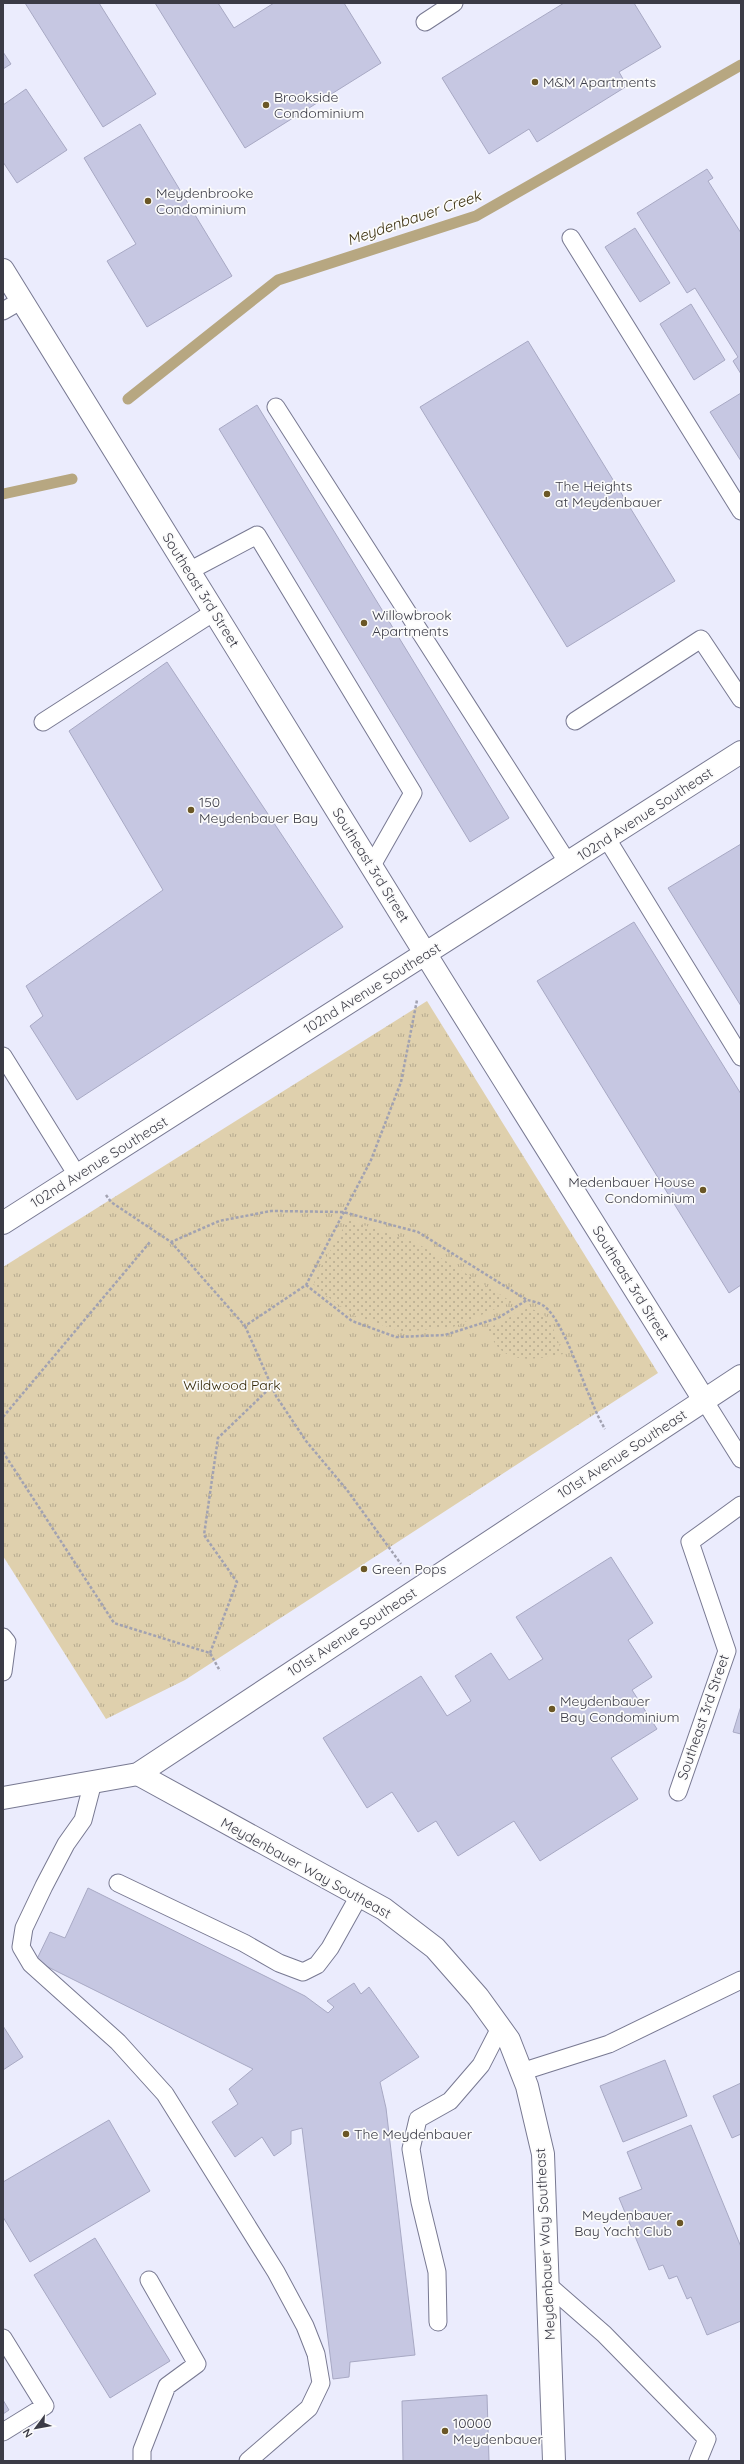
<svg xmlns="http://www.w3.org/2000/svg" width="744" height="2464" font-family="Quicksand,sans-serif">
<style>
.park{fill:url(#park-tufts)}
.garden{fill:url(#garden-dots)}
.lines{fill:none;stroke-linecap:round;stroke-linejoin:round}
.stream{stroke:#b7a781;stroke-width:11}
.building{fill:#c6c7e2;stroke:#a8a9c4}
.lane-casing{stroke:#787992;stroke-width:19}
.street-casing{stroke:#787992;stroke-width:24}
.secondary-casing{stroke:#787992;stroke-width:24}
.path{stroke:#a2a2b1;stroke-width:2.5;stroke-dasharray:3 2;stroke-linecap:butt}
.lane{stroke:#fff;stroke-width:17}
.street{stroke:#fff;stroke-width:22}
.secondary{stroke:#fff;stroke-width:22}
.poi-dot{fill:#6b5726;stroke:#fbfbfb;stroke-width:1.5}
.labels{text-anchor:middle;stroke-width:3.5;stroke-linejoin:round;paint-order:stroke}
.poi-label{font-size:14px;fill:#3b3b46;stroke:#fbfbfb;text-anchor:start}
.street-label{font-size:14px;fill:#3b3b46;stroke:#fbfbfb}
.park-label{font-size:14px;fill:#352908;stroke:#fbfbfb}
.water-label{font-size:15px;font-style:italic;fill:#3b2f0e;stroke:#fbfbfb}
</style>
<defs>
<pattern id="park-tufts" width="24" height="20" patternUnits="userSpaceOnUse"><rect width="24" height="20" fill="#dfd0ad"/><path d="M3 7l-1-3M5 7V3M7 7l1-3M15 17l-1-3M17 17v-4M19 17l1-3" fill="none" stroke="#b6aa8f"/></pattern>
<pattern id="garden-dots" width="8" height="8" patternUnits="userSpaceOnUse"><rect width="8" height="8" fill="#dfd0ad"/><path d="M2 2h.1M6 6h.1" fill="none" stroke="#b6aa8f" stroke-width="1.8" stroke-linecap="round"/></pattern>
</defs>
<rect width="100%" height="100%" fill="#ebecfd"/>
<path class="park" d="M427 1001 658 1373 185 1680 106 1719 3 1556V1267Z"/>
<path class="garden" d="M348 1220 415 1242 512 1302 453 1327 402 1332 353 1315 314 1287 315 1277Z
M526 1309C551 1308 555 1335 563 1354 543 1358 512 1365 497 1346 493 1341 490 1334 487 1329Z"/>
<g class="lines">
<path class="stream" d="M128 399 278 280 476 216 741 65
M3 494 72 479"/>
</g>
<path class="building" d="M25 3H99L156 94 103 127Z
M155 3H218L234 28 274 3H344L381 63 245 148Z
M564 3H634L661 47 619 72 627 86 537 142 529 129 489 154 442 78Z
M3 52 11 64 3 69Z
M26 89 67 150 17 183 3 162V105Z
M140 124 232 276 147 327 107 261 136 244 84 158Z
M707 169 713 178 708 181 741 233V374L733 361 738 357 695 288 687 293 637 213Z
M635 228 670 283 640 302 605 247Z
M691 304 725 360 694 380 660 324Z
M528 341 675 581 567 647 420 407Z
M741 393V461L710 412Z
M257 405 509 818 470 842 219 429Z
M167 662 343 927 77 1100 30 1026 43 1016 26 986 163 890 69 731Z
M741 844V1006L668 888Z
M634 922 741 1094V1285L729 1293 537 981Z
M611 1557 653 1623 628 1640 652 1677 632 1690 657 1729 611 1758 638 1799 540 1861 514 1821 458 1856 436 1821 418 1832 392 1792 367 1808 323 1738 421 1676 447 1716 471 1701 455 1676 491 1653 509 1680 543 1659 516 1617Z
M741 1706V1734L733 1732Z
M88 1888 305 1996 328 2013 334 2007 327 2001 354 1983 361 1994 369 1987 419 2057 380 2082 386 2108 415 2355 350 2362 349 2377 333 2379 302 2128 291 2131V2144L274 2156 262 2137 235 2157 212 2122 238 2104 229 2089 253 2069 36 1961 50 1932 65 1938Z
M3 2026 23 2057 3 2070Z
M665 2060 687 2116 623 2142 600 2086Z
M741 2083V2134L732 2138 713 2096Z
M109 2120 150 2191 30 2262 3 2217V2182Z
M691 2125 741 2247V2321L707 2335 691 2297 687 2299 677 2276 669 2279 663 2265 649 2270 619 2198 642 2189 627 2152Z
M95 2238 170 2361 110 2398 34 2275Z
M487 2395 489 2461H403L402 2401Z
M3 2400 9 2410 3 2414Z"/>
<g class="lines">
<defs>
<path id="lane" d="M425 22 454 3
M571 238 741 511
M3 311 22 300
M276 407 568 863
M189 571 257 535 413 793 371 867
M575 721 701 639 741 699
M43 722 214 612
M607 839 741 1057
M3 1056 77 1175
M704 1400 741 1459
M3 1637 7 1642 3 1672
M93 1782 83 1820 66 1844 44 1886 24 1928 21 1947 31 1964 118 2042 165 2094 276 2272 305 2326 316 2354 321 2383 309 2408 248 2461
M678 1792 727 1651 690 1542 741 1505
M118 1883 244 1943 279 1963 303 1972 317 1965 330 1948 359 1896
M521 2072 609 2044 741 1980
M548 2285 604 2334 707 2439 698 2461
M438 2322 437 2272 420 2202 411 2149 418 2119 450 2101 481 2065 500 2028
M3 2338 45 2406 3 2432
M142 2461V2450L167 2386 197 2364 149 2280"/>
<path id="street" d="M138 1774 384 1909 435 1948 478 1997 509 2040 527 2086 543 2154 554 2461"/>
<path id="secondary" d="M3 270 441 979 704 1400
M3 1223 741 752
M3 1798 138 1774 741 1376"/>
</defs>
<use href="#lane" class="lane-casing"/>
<use href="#street" class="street-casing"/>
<use href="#secondary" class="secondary-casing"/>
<path class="path" d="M106 1195 111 1202 171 1242 219 1221 271 1211 343 1212 418 1232 527 1300C532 1301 540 1303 544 1306 566 1322 587 1400 605 1429
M171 1242 245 1326 306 1285 371 1160 401 1082 417 1000
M306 1285 352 1321 396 1337 445 1335 498 1318 527 1300
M245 1326 276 1396 306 1441 347 1490 401 1564
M3 1417 150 1242
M3 1452 114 1623 210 1653 220 1671
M210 1653 237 1582 204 1535 218 1438 272 1386"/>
<use href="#lane" class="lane"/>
<use href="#street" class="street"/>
<use href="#secondary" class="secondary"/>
</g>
<g class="poi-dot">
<circle cx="535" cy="82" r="4"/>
<circle cx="266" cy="105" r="4"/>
<circle cx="148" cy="201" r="4"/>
<circle cx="547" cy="494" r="4"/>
<circle cx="364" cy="623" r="4"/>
<circle cx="191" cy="810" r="4"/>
<circle cx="703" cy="1190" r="4"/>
<circle cx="364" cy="1569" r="4"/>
<circle cx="552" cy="1709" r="4"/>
<circle cx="346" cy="2134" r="4"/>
<circle cx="680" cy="2223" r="4"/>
<circle cx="445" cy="2431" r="4"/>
</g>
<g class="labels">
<g class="poi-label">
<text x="543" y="87">M&amp;M Apartments</text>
<text x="274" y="102">Brookside<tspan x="274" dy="16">Condominium</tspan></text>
<text x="156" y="198">Meydenbrooke<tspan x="156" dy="16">Condominium</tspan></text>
<text x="555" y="491">The Heights<tspan x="555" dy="16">at Meydenbauer</tspan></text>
<text x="372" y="620">Willowbrook<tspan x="372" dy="16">Apartments</tspan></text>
<text x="199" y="807">150<tspan x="199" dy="16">Meydenbauer Bay</tspan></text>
<text x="695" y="1187" text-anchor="end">Medenbauer House<tspan x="695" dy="16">Condominium</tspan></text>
<text x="372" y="1574">Green Pops</text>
<text x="560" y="1706">Meydenbauer<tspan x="560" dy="16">Bay Condominium</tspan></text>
<text x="354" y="2139">The Meydenbauer</text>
<text x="672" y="2220" text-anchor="end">Meydenbauer<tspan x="672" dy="16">Bay Yacht Club</tspan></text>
<text x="453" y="2428">10000<tspan x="453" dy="16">Meydenbauer</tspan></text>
</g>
<g class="street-label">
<text transform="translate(201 590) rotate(58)" y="5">Southeast 3rd Street</text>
<text transform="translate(645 814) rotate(-33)" y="5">102nd Avenue Southeast</text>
<text transform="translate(371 865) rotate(58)" y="5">Southeast 3rd Street</text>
<text transform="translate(372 988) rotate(-32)" y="5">102nd Avenue Southeast</text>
<text transform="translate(99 1162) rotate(-32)" y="5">102nd Avenue Southeast</text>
<text transform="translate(631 1283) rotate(58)" y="5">Southeast 3rd Street</text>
<text transform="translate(622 1454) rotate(-33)" y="5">101st Avenue Southeast</text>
<text transform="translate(352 1632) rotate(-33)" y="5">101st Avenue Southeast</text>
<text transform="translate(703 1717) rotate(-71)" y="5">Southeast 3rd Street</text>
<text transform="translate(306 1868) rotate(29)" y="5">Meydenbauer Way Southeast</text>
<text transform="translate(545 2244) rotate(-93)" y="5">Meydenbauer Way Southeast</text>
</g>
<g class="park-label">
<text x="232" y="1390">Wildwood Park</text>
</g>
<g class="water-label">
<text transform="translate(414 218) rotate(-19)" y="5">Meydenbauer Creek</text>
</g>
</g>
<rect width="744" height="2464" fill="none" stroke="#3b3b46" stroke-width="8"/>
<g transform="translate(36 2428) rotate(238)" stroke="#fbfbfb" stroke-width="3" paint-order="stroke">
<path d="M0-3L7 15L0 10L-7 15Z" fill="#3b3b46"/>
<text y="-6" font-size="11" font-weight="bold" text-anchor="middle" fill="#3b3b46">N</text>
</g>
</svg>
